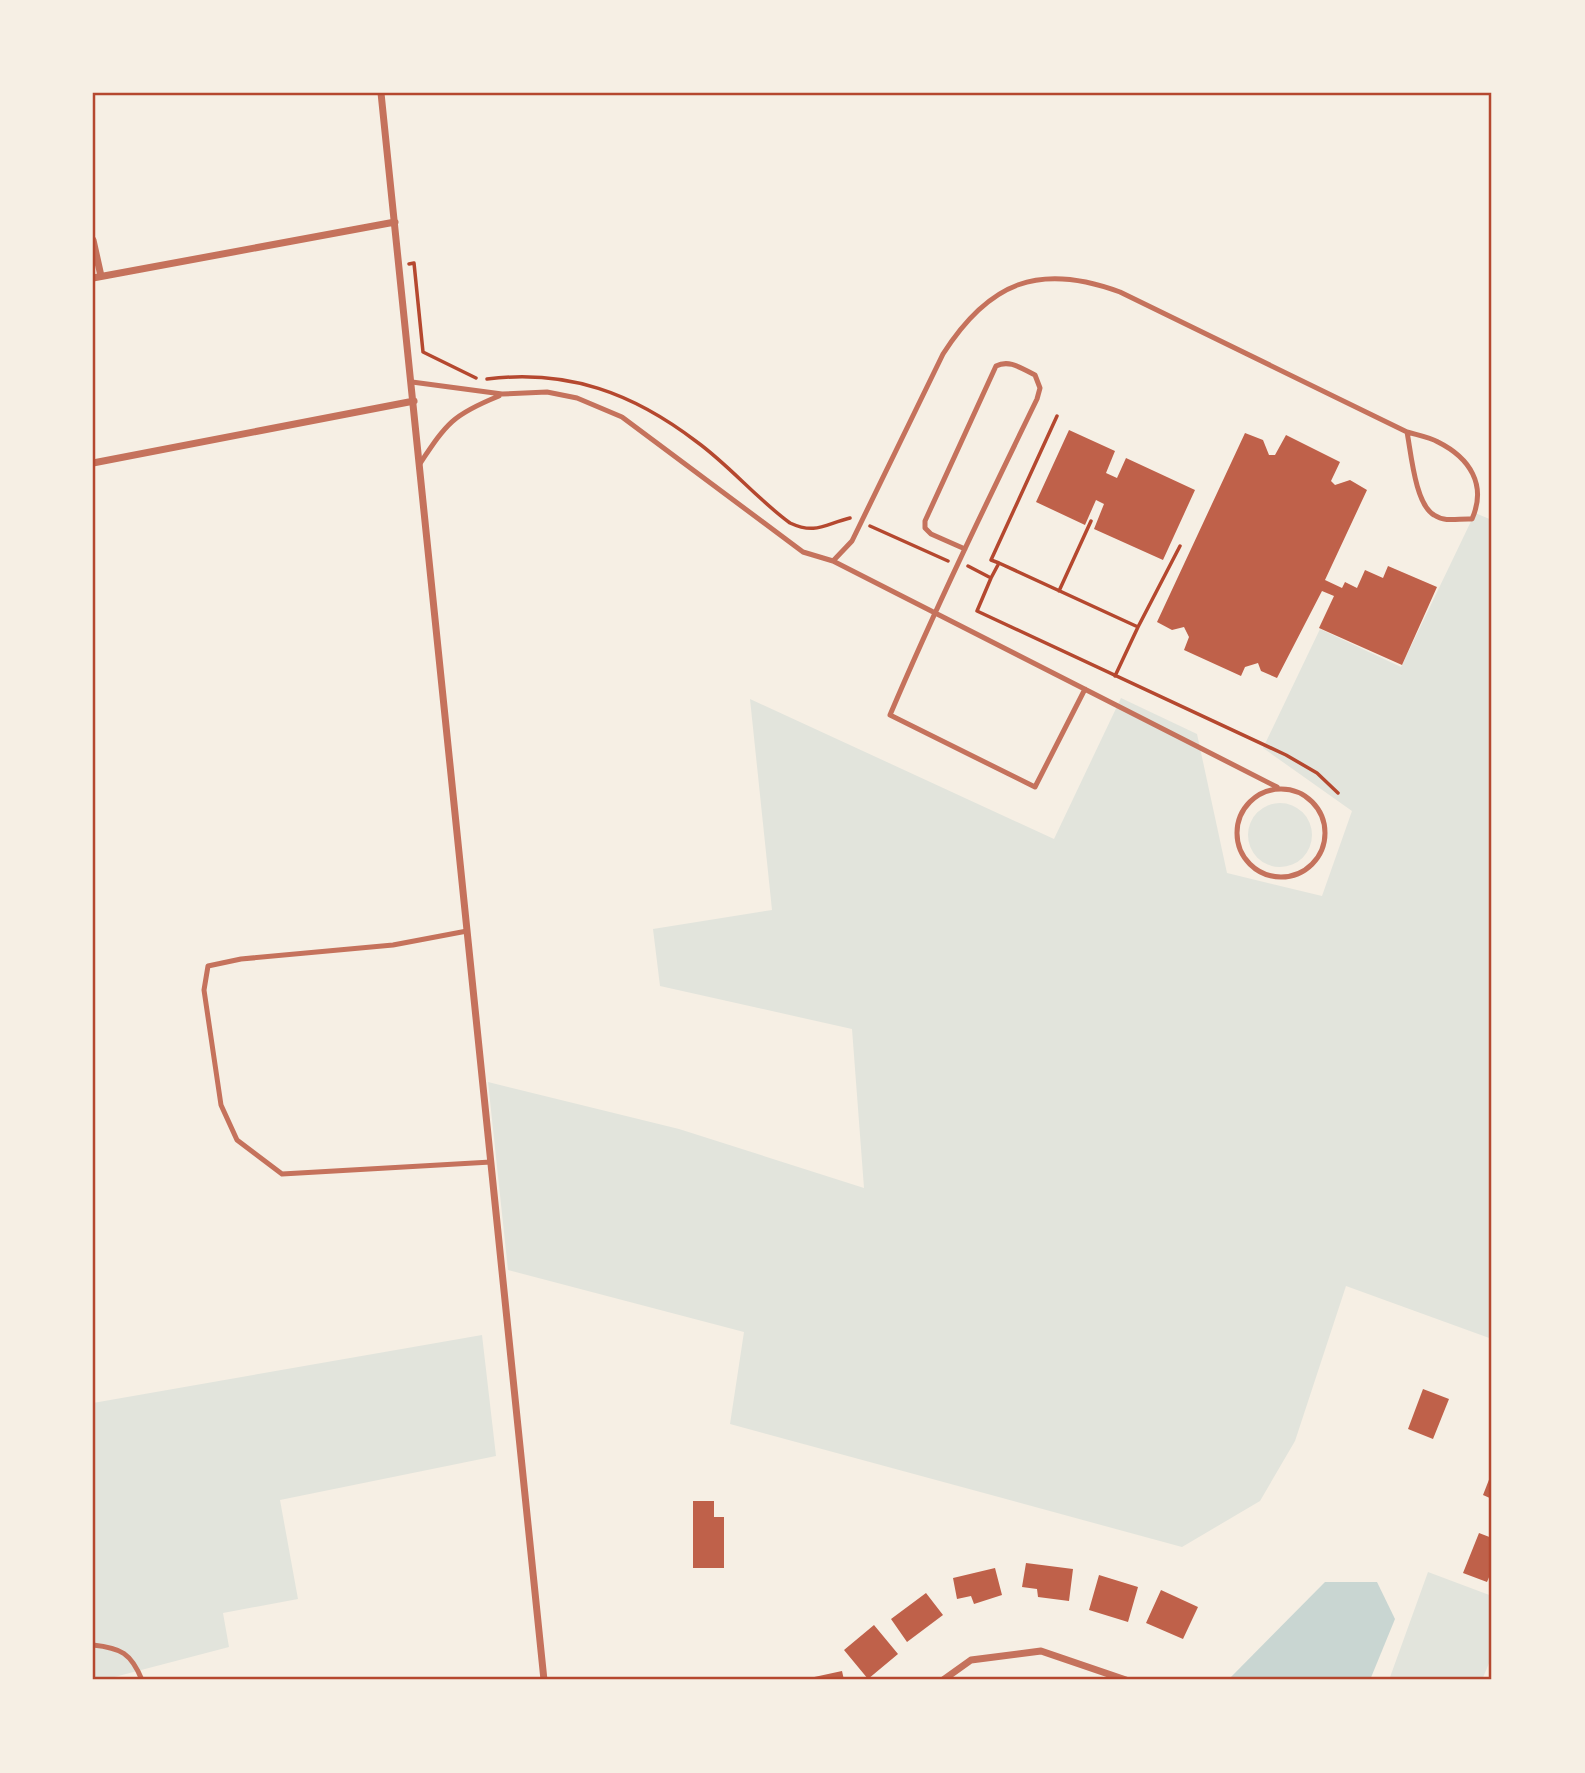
<svg xmlns="http://www.w3.org/2000/svg" width="1585" height="1773" font-family="'Golos Text',sans-serif">
<style>
.green{fill:#e2e4dc}
.water{fill:#c9d6d2}
.building{fill:#bf614a}
.lines{fill:none;stroke-linecap:round;stroke-linejoin:round}
.path{stroke:#b5482f;stroke-width:3.5}
.service{stroke:#c5725c;stroke-width:5}
.minor{stroke:#c5725c;stroke-width:7}
.neatline{fill:none;stroke:#b5482f;stroke-width:2.5}
</style>
<rect width="100%" height="100%" fill="#f6efe4"/>
<path class="green" d="M1475 513 1492 520V1339L1346 1286 1295 1441 1260 1501 1182 1547 730 1424 744 1332 508 1270 488 1082 679 1129 864 1188 852 1029 660 986 653 929 772 910 750 699 1054 839 1121 698 1197 734 1227 873 1322 896 1352 811 1263 748 1320 629 1401 667Z
M1248 835a32 32 0 1 1 64 0a32 32 0 1 1-64 0Z
M482 1335 496 1456 280 1500 298 1599 223 1613 229 1647 103 1680H93V1403Z
M1428 1572 1492 1596V1656L1482 1680H1389Z"/>
<path class="water" d="M1325 1582H1377L1395 1619 1370 1680H1228Z"/>
<path class="building" d="M1069 430 1115 451 1106 473 1117 478 1126 458 1195 490 1163 560 1094 529 1104 504 1096 500 1085 525 1036 502Z
M1245 433 1263 440 1269 455H1275L1286 435 1340 462 1331 481 1335 485 1350 480 1367 490 1325 580 1342 588 1345 582 1357 588 1365 570 1383 578 1388 566 1437 587 1402 665 1319 628 1334 596 1322 591 1277 678 1261 671 1258 663 1245 667 1241 676 1184 650 1189 637 1184 627 1172 630 1157 622Z
M1423 1389 1449 1399 1433 1439 1408 1429Z
M1492 1472V1499L1483 1495Z
M693 1501H714V1517H724V1568H693Z
M1479 1533 1492 1538V1570L1487 1582 1463 1573Z
M1026 1563 1073 1569 1069 1601 1038 1597 1037 1589 1022 1587Z
M995 1568 1002 1595 974 1604 971 1596 957 1599 953 1578Z
M1099 1575 1138 1587 1128 1622 1089 1610Z
M1161 1590 1198 1607 1183 1639 1146 1623Z
M926 1593 943 1615 907 1642 891 1619Z
M874 1625 898 1654 868 1679 844 1650Z
M842 1671 844 1680H805V1679Z"/>
<g class="lines">
<path class="path" d="M409 264 414 263 423 352 476 378
M487 379C568 369 633 393 697 442 730 466 757 499 790 523 816 535 825 524 850 518
M870 526 948 561
M999 563 1138 627 1115 676
M968 566 991 578 977 611 1286 755 1317 773 1338 793
M991 578 999 563 991 560 1057 416
M1059 591 1091 521
M1138 627 1180 546"/>
<path class="service" d="M412 382 502 394 547 392 577 398 622 417 803 552 833 561 1277 787
M419 465C447 423 452 415 499 396
M965 549 931 534 925 528V521L996 366C1010 359 1022 369 1035 375L1040 388 1037 399C986 504 935 609 890 715L1035 787 1085 689
M833 561 852 541 943 354C989 282 1039 262 1120 292L1407 432C1411 452 1415 504 1434 515 1446 523 1459 518 1472 519 1487 485 1470 458 1438 442 1429 437 1417 435 1407 432
M1237 833a44 44 0 1 1 88 0a44 44 0 1 1-88 0Z
M467 931 393 945 241 959 208 966 204 990 221 1105 237 1140 282 1174 491 1162
M93 1645C121 1648 131 1653 142 1680"/>
<path class="minor" d="M381 93 544 1680
M93 240 101 276
M93 278 395 222
M93 463 414 401
M943 1680 971 1660 1041 1651 1126 1680"/>
</g>
<rect width="1585" height="1773" fill="none" stroke="#f6efe4" stroke-width="189"/>
<rect x="94" y="94" width="1396" height="1584" class="neatline"/>
</svg>
